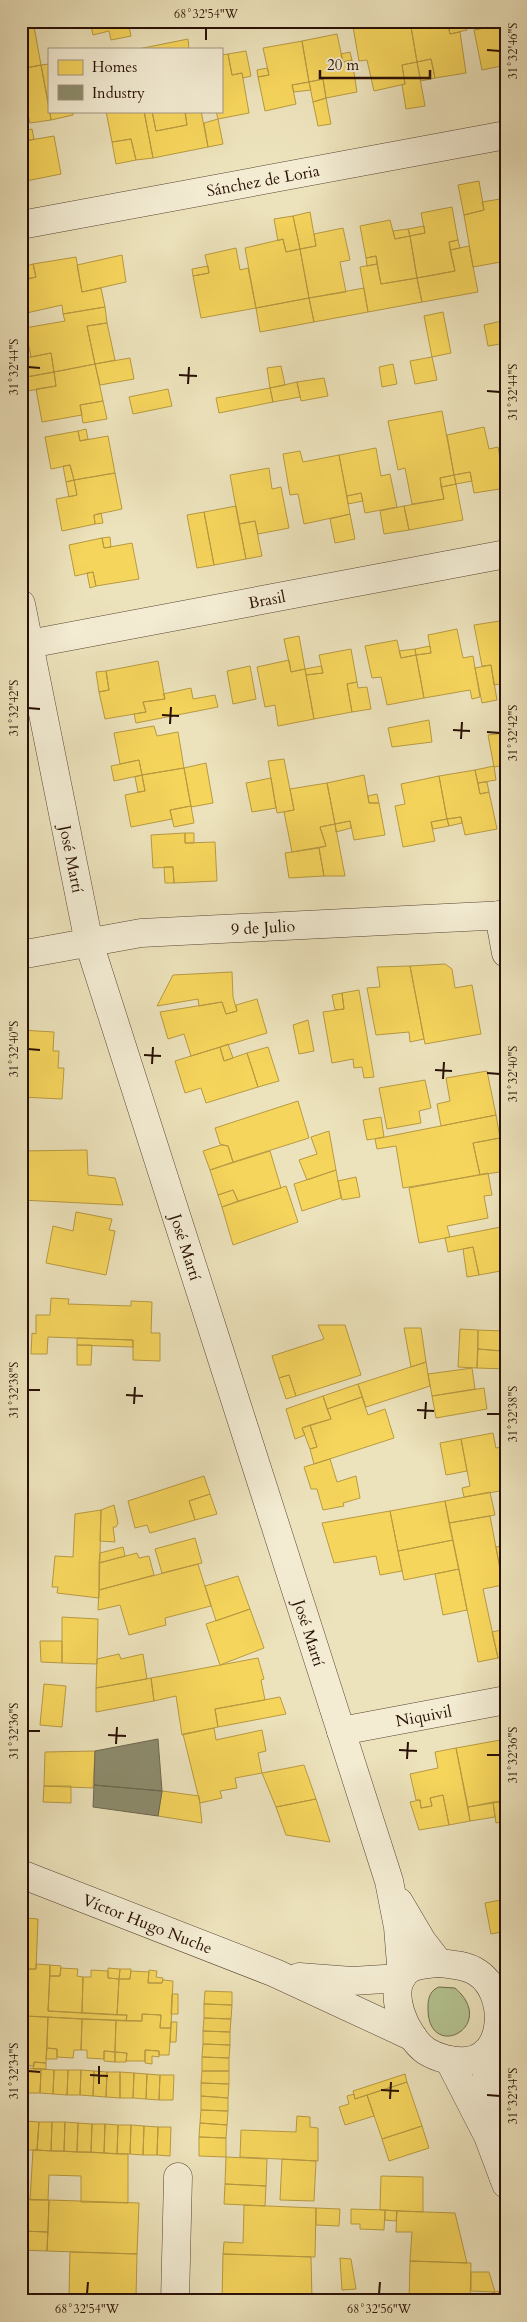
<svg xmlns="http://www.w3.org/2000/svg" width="527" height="2322" font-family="Cardo,serif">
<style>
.green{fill:#b5c492;stroke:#6f6a4c}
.homes{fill:#f6d55c;stroke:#b89a42}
.industry{fill:#8c8c6e;stroke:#6e674e}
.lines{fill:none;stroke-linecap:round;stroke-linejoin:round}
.minor-casing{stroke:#5a4432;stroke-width:29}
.minor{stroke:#f3ecd3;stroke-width:28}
.ticks{fill:none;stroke:#291005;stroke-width:2}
.labels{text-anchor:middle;stroke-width:5;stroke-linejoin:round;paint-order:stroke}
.street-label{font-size:16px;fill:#291005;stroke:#f3ecd3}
.neatline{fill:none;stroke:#291005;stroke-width:2}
.ticks-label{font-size:12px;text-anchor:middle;fill:#291005}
</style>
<rect width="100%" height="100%" fill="#ece2bb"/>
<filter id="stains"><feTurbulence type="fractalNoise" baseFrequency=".004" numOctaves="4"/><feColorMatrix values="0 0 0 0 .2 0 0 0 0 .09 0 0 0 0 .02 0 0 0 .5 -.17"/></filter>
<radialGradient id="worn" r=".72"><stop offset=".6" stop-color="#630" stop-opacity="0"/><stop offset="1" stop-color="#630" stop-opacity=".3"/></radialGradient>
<path class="green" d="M439 1987 455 1988C500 2027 426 2064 428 2006 428 1997 431 1990 439 1987Z"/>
<path class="homes" d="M21 21H33L41 65 21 69Z
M90 21H128L131 36 111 40 109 31 93 35Z
M352 21H385V24L410 21 417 62 402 65 405 84 374 91 367 60 359 61Z
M410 21H447L450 34 460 32 466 73 435 78 431 59 417 62Z
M447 21H465L467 30 450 34Z
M483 21H506V65L482 70 474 30 485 28Z
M337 34 343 62 352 60 357 92 326 98 323 79 309 82 302 41Z
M188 39 189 49H138Z
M302 41 309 82 292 85 296 104 265 111 258 77 269 75 263 48Z
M246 51 251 76 243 78 242 73 232 75 228 54Z
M350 52 352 60 343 62 341 54Z
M228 54 232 75 242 73 249 113 218 119 216 111H221V55Z
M431 59 435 78 421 81 417 62Z
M417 62 425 106 406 109 402 85 405 84 402 65Z
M49 64V107L41 65Z
M41 65 51 120 30 123 28 115 21 117V69Z
M267 68 269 75 258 77 257 70Z
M323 79 326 98 313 102 309 82Z
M309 82 311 90 294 92 292 85Z
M326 98 331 124 318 126 313 102Z
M50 111H73V115L51 120Z
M106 111H144L153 158 136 160 131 139 112 142Z
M144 111H152L156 131 187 125 185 113 201 111 208 147 153 158Z
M152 111H185L187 125 156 131Z
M218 119 223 144 208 147 204 123Z
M32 129 34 139 25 141 23 131Z
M21 131H23L25 141 54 136 61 174 21 182Z
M131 139 136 160 116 164 112 142Z
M479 181 484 210 464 215 458 185Z
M506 198V261L473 267 464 215 484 210 482 202Z
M452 207 458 240 449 242 455 271 417 278 410 236 425 233 421 213Z
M310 212 316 246 300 249 293 216Z
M293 216 300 249 286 252 283 239 278 241 274 219Z
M390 220 395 239 410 236 417 278 381 284 376 256 366 258 360 226Z
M424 226 425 233 410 236 408 229Z
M343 228 350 260 340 262 346 292 309 298 300 249 316 246 314 234Z
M408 229 410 236 395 239 393 231Z
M283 239 286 252 300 249 309 298 256 308 245 248Z
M458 240 460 248 450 250 449 242Z
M469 246 478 292 422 302 417 278 455 271 450 250Z
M236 248 240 270 248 268 256 308 201 318 193 276 209 273 205 255Z
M122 255 126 282 82 292 77 265Z
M376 256 377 264 367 266 366 258Z
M76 257 82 292 101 288 105 307 63 314 62 305 22 314 21 280 36 277 33 264Z
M33 264 36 277 29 279 27 266Z
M377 264 381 284 417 278 422 302 368 312 360 267Z
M208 266 209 273 193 276 192 269Z
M364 288 368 312 314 322 309 298Z
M309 298 314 322 260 332 256 308Z
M105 307 107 323 87 326 95 364 54 372 51 353 31 357 25 328 65 321 63 314Z
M443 312 451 353 432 357 424 316Z
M506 320V343L488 346 484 325Z
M107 323 115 360 95 364 87 326Z
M51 353 54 372 21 378V359Z
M432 357 437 380 415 384 410 361Z
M130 358 134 379 100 385 95 364Z
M95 364 103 401 80 405 82 415 42 422 36 389 56 386 54 372Z
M393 364 397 384 382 387 379 367Z
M281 366 285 385 270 388 267 368Z
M54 372 56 386 22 392 21 378Z
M324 378 328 396 301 401 297 382Z
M297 382 300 397 273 402 270 388Z
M270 388 273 402 219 413 216 398Z
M168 389 172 406 133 414 129 397Z
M103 401 107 419 83 423 80 405Z
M442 411 454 475 440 478 444 499 412 504 405 468 398 470 388 421Z
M484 427 489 449 498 447 506 488 474 493 470 472 454 475 447 435Z
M86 429 88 439 80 441 78 431Z
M78 431 80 441 108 436 115 473 74 480 70 465 51 469 45 437Z
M376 448 381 476 390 474 397 507 365 513 361 493 347 496 339 455Z
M300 451 303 462 339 455 350 514 304 524 298 494 290 495 283 454Z
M70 465 74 480 66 482 63 466Z
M269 468 272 489 281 487 289 528 258 534 255 521 239 524 230 475Z
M470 472 472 481 456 484 454 475Z
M115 473 122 509 94 515 95 524 62 531 56 499 77 495 74 480Z
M454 475 456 484 441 487 440 478Z
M74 480 77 495 69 497 66 482Z
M456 484 463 520 409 530 404 506 444 499 441 487Z
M361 493 363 501 348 504 347 496Z
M236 506 246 559 214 565 204 512Z
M404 506 409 530 384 534 380 511Z
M204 512 214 565 197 568 187 515Z
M101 513 103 523 95 524 94 515Z
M350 514 355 539 335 543 330 519Z
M255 521 262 556 246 559 239 524Z
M110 537 111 547 104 548 102 538Z
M102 538 104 548 132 543 139 579 96 586 93 572 75 576 69 545Z
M93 572 96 586 90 588 87 573Z
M506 620V683L494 685 491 665 482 666 474 625Z
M457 629 463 658 473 656 480 697 472 699 470 690 424 698 416 655 431 653 428 635Z
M299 636 305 669 291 672 284 639Z
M397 640 401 658 416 655 424 698 387 705 381 677 372 678 365 646Z
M430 646 431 653 416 655 415 649Z
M351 649 357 682 347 684 352 712 314 719 306 675 323 673 319 655Z
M415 649 416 655 401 658 399 651Z
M289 660 291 672 305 669 314 719 278 726 275 705 265 707 257 667Z
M158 661 165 699 143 702 146 712 105 719 99 692 109 690 106 671Z
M491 665 497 700 482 703 475 668Z
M250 666 256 699 233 704 227 671Z
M321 666 323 673 306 675 305 669Z
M106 671 109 690 99 692 96 672Z
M357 682 358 688 367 687 371 709 352 712 347 684Z
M191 688 193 699 215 695 218 707 136 723 134 714 146 712 143 702 165 699 163 694Z
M429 720 432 742 392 747 388 728Z
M154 726 157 736 178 732 184 768 142 775 139 760 120 764 114 733Z
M506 733V765L494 767 488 735Z
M284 759 294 810 277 813 268 761Z
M139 760 142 775 114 781 111 766Z
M206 763 213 803 191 807 184 768Z
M494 766 496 780 478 783 475 770Z
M184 768 191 806 170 810 172 819 131 827 125 795 145 791 142 775Z
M475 770 480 794 489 792 497 829 465 835 461 817 447 819 439 776Z
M142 775 145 791 138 792 135 777Z
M364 775 369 803H379L385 835 354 840 350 821 335 824 327 783Z
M439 776 447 819 431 822 435 841 403 847 395 806 405 804 401 784Z
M271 778 276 808 252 812 246 783Z
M487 782 489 792 480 794 478 783Z
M327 783 335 824 320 827 326 846 292 852 284 812 294 810 290 789Z
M377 794 379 803H369L368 796Z
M191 806 194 823 174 827 170 810Z
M461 817 462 823 449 826 447 819Z
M447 819 449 826 433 829 431 822Z
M350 821 351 828 336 832 335 824Z
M335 824 345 876H324L319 848 326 846 320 827Z
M185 833V843L215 842 217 881 174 883 173 867 153 868 151 835Z
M185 833H194V843H185Z
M319 848 324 876 289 878 285 853Z
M164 867H173L174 883H165Z
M445 964 452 969 455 988 472 985 481 1034 425 1044 410 966Z
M410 966 424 1039 410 1042 409 1032 376 1035 367 988 380 987 377 967Z
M232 972 233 997 237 1011 226 1014 222 1002 199 1006 198 999 157 1006 173 975Z
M359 990 374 1077 364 1078 362 1067 354 1068 353 1059 332 1063 323 1012 344 1009 342 993Z
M342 993 344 1009 335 1010 332 995Z
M257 999 267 1033 191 1056 184 1034 168 1039 160 1012 222 1002 226 1014 237 1011 236 1005Z
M308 1020 314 1051 299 1054 293 1025Z
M21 1030 54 1032 53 1051H59L58 1068H64L62 1099 21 1097Z
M228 1044 233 1058 224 1061 220 1047Z
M220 1047 224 1061 247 1053 258 1087 206 1103 201 1088 185 1093 175 1061Z
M268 1047 279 1081 258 1087 247 1053Z
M487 1071 496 1115 441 1126 437 1104 450 1101 446 1078Z
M425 1080 431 1108 419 1111 421 1123 387 1129 379 1088Z
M298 1101 309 1138 233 1162 228 1146 220 1144 215 1128Z
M496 1115 500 1138 473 1143 480 1175 403 1188 396 1146 377 1149 375 1139Z
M381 1117 384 1137 367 1140 363 1120Z
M329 1131 336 1170 307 1180 299 1160 317 1154 311 1137Z
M500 1138 506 1171 480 1175 473 1143Z
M221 1145 228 1146 233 1162 210 1170 203 1151Z
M87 1150 88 1175 115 1178 123 1205 21 1200V1151Z
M270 1151 281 1188 238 1201 233 1190 218 1195 210 1170Z
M336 1170 341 1198 302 1211 294 1184Z
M488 1173 492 1195 484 1196 488 1218 447 1226 450 1237 419 1243 409 1188Z
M356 1177 360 1197 342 1200 338 1181Z
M286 1186 298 1222 233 1245 222 1207Z
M233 1190 238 1201 222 1207 218 1195Z
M76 1212 112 1219 109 1230 115 1231 106 1275 46 1263 53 1226 73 1231Z
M506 1226V1270L479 1275 473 1247 448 1252 445 1238Z
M473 1247 479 1275 467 1277 463 1249Z
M51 1298 69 1299 68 1304 131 1306V1301L152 1302 151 1333H160V1361L133 1360V1340L48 1337 47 1354H31L32 1333 36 1334V1315H50Z
M318 1325H345L361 1375 296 1396 289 1375 279 1378 272 1356 324 1339Z
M404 1328H421L426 1362 411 1367Z
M460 1329 478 1330 477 1368 458 1367Z
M478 1330 503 1331 502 1351 478 1349Z
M503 1331H506V1369L477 1368 478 1349 502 1351Z
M77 1338 133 1340V1347L77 1345Z
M77 1345H92L91 1365H77Z
M426 1362 430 1386 366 1407 358 1384Z
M472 1368 475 1389 432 1396 428 1374Z
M289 1375 296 1396 286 1399 279 1378Z
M358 1384 362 1397 327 1409 323 1396Z
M484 1388 487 1409 436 1418 432 1396Z
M323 1396 331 1419 302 1428 305 1435 295 1439 286 1409Z
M362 1397 368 1415 385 1409 394 1438 314 1464 310 1449 317 1447 310 1425 331 1419 327 1409Z
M310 1425 317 1447 310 1449 302 1428Z
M493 1433 496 1448 506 1446V1490L464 1497 462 1488 470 1486 461 1439Z
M461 1439 467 1471 446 1475 440 1443Z
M330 1459 337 1482 356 1476 360 1498 343 1503 344 1506 323 1510 317 1489H311L304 1467Z
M204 1476 210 1494 189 1501 195 1520 150 1533 147 1525 135 1528 128 1501Z
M490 1492 495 1515 449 1523 445 1501Z
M210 1494 217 1514 195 1520 189 1501Z
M445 1501 453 1540 398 1551 390 1511Z
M114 1505 118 1523 116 1527H113L115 1542 100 1541 101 1510Z
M101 1510 99 1598 57 1593 58 1587H52L55 1556 73 1557 75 1514Z
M390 1511 402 1571 380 1575 376 1556 334 1563 322 1523Z
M490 1516 503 1585 483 1589 498 1658 478 1662 449 1523Z
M195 1538 202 1563 162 1573 155 1549Z
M453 1540 459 1569 404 1580 398 1551Z
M506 1545V1585H503L496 1547Z
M123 1547 125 1556 99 1563 100 1553Z
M137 1553 139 1558 149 1556 154 1575 99 1590V1563Z
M198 1564 211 1606 165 1618 166 1625 129 1635 120 1605 98 1610 99 1590Z
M459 1569 467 1610 443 1615 435 1574Z
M238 1576 250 1609 216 1621 205 1586Z
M250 1609 264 1648 220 1665 206 1624Z
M62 1617 98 1619 97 1664 62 1663Z
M506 1629V1657L498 1658 492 1632Z
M40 1641H62V1663L41 1662Z
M119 1654 121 1659 143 1654 147 1679 96 1688 97 1659Z
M258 1658 264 1679 261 1680 265 1700 215 1709 218 1727 182 1735 176 1696 154 1701 151 1678Z
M151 1678 154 1701 96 1712V1688Z
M44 1684 66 1686 62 1727 40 1725Z
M280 1697 286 1714 218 1727 215 1709Z
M214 1728 216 1740 262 1730 266 1751 258 1753 262 1773 235 1778 237 1788 220 1791 222 1798 200 1803 183 1734Z
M506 1739V1801L468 1807 456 1748Z
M456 1748 470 1821 449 1825 443 1795 430 1798 432 1806 421 1808 420 1800H416L410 1774 438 1768 435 1752Z
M95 1751 93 1788 44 1786 45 1752Z
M304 1765 316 1799 276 1807 262 1773Z
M44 1786H71V1803L43 1802Z
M162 1791 199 1796 202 1823 158 1816Z
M443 1795 449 1825 419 1830 410 1802 420 1800 421 1808 432 1806 430 1798Z
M316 1799 330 1842 286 1835 276 1807Z
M506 1801V1821L496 1823 493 1802Z
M493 1802 495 1817 470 1821 468 1807Z
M506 1899V1931L491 1934 485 1903Z
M26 1918 38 1919 36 1969H21V1921H26Z
M36 1964 50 1965 48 2011 127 2015 126 2021 24 2016 23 2021H21V1969H36Z
M50 1965 61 1966 60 1976H50Z
M61 1968 78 1969 77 1976 83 1977 82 2013 48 2011 50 1976H60Z
M108 1968 120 1969 119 1979 108 1978Z
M120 1969H131L130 1979H119Z
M91 1970 108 1971V1978L119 1979 117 2015 82 2013 83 1977H91Z
M149 1970 157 1971 156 1977 163 1978 162 1983H148Z
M131 1971 149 1972 148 1983H162L163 1980 173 1981 171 2028H160L161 2015 142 2014V2021H126L127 2015H117L119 1979H130Z
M205 1991 232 1992V2005L204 2004Z
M172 1994H178V2014H171Z
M204 2004 232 2005 231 2019 204 2018Z
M142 2014 161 2015 160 2028H171L169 2055H159V2051L145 2050V2061H126L127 2053 115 2052 116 2020 142 2021Z
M24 2016 48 2017 46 2063 34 2062V2066L21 2065Z
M48 2017 82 2019 81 2050H74L73 2058 57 2057V2049L47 2048Z
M204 2018 231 2019 230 2032 203 2031Z
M82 2019 116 2020 115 2052 104 2051V2059L87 2058V2050H81Z
M171 2022H177L176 2042H170Z
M203 2031 230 2032V2045L203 2044Z
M203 2044 230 2045 229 2058 202 2057Z
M47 2048 57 2049V2059H46Z
M145 2050 159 2051V2057L152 2056V2064L145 2063Z
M104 2051 115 2052V2062L104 2061Z
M115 2052 127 2053 126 2062H115Z
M202 2057 229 2058V2071H202Z
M34 2062 46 2063V2069H33Z
M21 2068H28L27 2093H21Z
M28 2068 41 2069 40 2093H27Z
M41 2069 54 2070 53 2094 40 2093Z
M54 2070H68L67 2095 53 2094Z
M68 2070H81L80 2095H67Z
M81 2070 94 2071 93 2096 80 2095Z
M94 2071 107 2072 106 2097 93 2096Z
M202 2071H229V2084L201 2083Z
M107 2072H120V2098L106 2097Z
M120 2072 134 2073 133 2098H120Z
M134 2073 147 2074 146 2099 133 2098Z
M147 2074 160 2075 159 2100 146 2099Z
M405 2074 407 2082 355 2099 353 2091Z
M160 2075H174L173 2100H159Z
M407 2082 422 2126 382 2139 367 2095Z
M201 2083 229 2084 228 2098 201 2096Z
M354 2094 355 2099 367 2095 374 2116 345 2125 339 2107 349 2104 347 2096Z
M201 2096 228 2098V2111L201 2110Z
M201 2110 228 2111 227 2125 200 2123Z
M297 2116 310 2117V2127L318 2128V2161L240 2157 241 2130 296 2132Z
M21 2121H25L24 2150 21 2149Z
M25 2121 39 2122 37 2150H24Z
M39 2122H52L51 2151 37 2150Z
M52 2122H65L64 2151H51Z
M65 2122 78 2123 77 2152 64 2151Z
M78 2123 92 2124 91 2152H77Z
M200 2123 227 2125 226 2138 199 2137Z
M92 2124H105L104 2153 91 2152Z
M105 2124 118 2125 117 2154 104 2153Z
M118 2125H131L130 2154H117Z
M131 2125 144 2126 143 2155 130 2154Z
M144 2126 158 2127 157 2155H143Z
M422 2126 429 2148 389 2161 382 2139Z
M158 2127H171L170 2156 157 2155Z
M199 2137 226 2138V2157L199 2156Z
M33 2150 128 2154V2203L81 2202V2176L49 2175 48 2200H30Z
M226 2157 267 2159 266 2186 225 2184Z
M282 2159 316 2161 314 2201 280 2200Z
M381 2176 423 2177V2212L380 2210Z
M225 2184 266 2186 265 2206 224 2204Z
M21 2199 49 2200 48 2232 21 2231Z
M49 2200 139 2203 137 2254 47 2251Z
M244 2205 316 2208 315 2257 223 2254 224 2242 243 2243Z
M316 2208 340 2209 339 2226 316 2225Z
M351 2209 385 2210 384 2230 360 2229V2224H351Z
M385 2210 397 2211 396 2221 385 2220Z
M397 2211 455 2213 467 2263 410 2261 412 2232H396Z
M21 2231 48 2232 47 2251 21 2250Z
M70 2252 137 2254 136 2297 69 2295Z
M223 2254 311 2257 312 2300 222 2301Z
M340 2258 351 2259 356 2289 342 2290Z
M410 2261 471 2263 470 2301H409Z
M471 2272H489L495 2292 471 2291Z
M498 2291 502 2301H476L475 2299Z
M69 2295 136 2297V2301H69Z"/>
<path class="industry" d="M158 1739 162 1791 94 1785 95 1751Z
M94 1785 162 1791 158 1816 93 1807Z"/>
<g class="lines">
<defs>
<g id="minor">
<path id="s1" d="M21 225 506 135"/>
<path id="s2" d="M21 604 89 943 389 1881 398 1927 402 1977"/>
<path id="s3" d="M29 644 506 554"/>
<path d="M499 915 506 953"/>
<path id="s4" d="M21 953H31L141 933 506 915"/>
<path id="s5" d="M341 1731 506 1700"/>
<path id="s6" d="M21 1874 275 1973 413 2037"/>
<path d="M399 1902 422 1941 439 1963"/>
<path d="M437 1963C450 1964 467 1965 478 1973 507 1992 508 2057 466 2061 453 2062 437 2058 426 2051 406 2037 384 1989 408 1970 416 1964 428 1964 437 1963Z"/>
<path d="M299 1977 352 1981 401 1978"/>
<path d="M486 2052 487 2095 491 2126"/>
<path d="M449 2060 488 2136 506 2184"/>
<path d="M175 2301 178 2177"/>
</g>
</defs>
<use href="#minor" class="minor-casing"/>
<use href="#minor" class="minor"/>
</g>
<path class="ticks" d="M206 40V28M487 50 500 51M28 367 40 368M179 375 197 376M188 384 189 367M487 391 500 392M28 708 40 709M162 715 179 716M170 724 171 707M453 730 470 731M487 732 500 733M461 739 462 722M28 1049 40 1050M144 1055 161 1056M152 1064 153 1047M435 1070 452 1071M487 1073 500 1074M443 1079 444 1062M28 1390H40M126 1395 143 1396M134 1404 135 1387M417 1410 434 1411M487 1414H500M425 1419 426 1402M28 1731H40M108 1735 126 1736M116 1744 117 1727M399 1750 417 1751M487 1755H500M407 1759 408 1742M28 2071 40 2072M90 2075 108 2076M99 2084V2066M381 2090 399 2091M487 2095 500 2096M390 2099 391 2082M87 2294 88 2282M379 2294 380 2282"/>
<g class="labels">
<g class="street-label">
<text dy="6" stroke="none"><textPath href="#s1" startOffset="246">Sánchez de Loria</textPath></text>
<text dy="6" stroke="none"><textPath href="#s3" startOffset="242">Brasil</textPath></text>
<text dy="6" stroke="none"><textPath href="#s2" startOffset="260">José Martí</textPath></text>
<text dy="6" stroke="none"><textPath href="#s4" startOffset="244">9 de Julio</textPath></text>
<text dy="6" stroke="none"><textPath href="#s2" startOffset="665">José Martí</textPath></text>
<text dy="6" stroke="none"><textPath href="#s2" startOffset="1070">José Martí</textPath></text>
<text dy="6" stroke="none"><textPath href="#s5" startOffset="84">Niquivil</textPath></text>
<text dy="6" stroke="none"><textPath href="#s6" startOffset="136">Víctor Hugo Nuche</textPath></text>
</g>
</g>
<rect width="527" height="2322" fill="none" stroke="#ece2bb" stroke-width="55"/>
<rect x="48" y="48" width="175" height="65" fill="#f3ecd3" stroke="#a29481"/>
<rect x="58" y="60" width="25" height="15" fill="#f6d55c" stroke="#a29481"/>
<text x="92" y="72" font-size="15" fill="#291005">Homes</text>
<rect x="58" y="85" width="25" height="15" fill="#8c8c6e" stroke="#a29481"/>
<text x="92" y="98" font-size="15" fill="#291005">Industry</text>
<path d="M320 70v8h110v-8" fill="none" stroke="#291005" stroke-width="2.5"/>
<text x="327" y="70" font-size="15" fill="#291005" stroke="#f3ecd3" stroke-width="4" paint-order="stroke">20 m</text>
<rect x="28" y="28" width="472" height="2266" class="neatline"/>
<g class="ticks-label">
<text x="206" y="18">68°32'54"W</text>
<text transform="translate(513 51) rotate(-90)" y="4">31°32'46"S</text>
<text transform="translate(14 367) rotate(-90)" y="4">31°32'44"S</text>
<text transform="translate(513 392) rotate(-90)" y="4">31°32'44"S</text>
<text transform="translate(14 708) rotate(-90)" y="4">31°32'42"S</text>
<text transform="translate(513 733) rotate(-90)" y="4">31°32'42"S</text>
<text transform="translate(14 1049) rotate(-90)" y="4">31°32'40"S</text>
<text transform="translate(513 1074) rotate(-90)" y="4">31°32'40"S</text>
<text transform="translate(14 1390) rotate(-90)" y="4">31°32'38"S</text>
<text transform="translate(513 1414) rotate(-90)" y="4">31°32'38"S</text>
<text transform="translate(14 1731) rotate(-90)" y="4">31°32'36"S</text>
<text transform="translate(513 1755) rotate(-90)" y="4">31°32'36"S</text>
<text transform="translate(14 2071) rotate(-90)" y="4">31°32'34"S</text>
<text transform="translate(513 2096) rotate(-90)" y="4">31°32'34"S</text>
<text x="87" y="2313">68°32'54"W</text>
<text x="379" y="2313">68°32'56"W</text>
</g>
<rect width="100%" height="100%" filter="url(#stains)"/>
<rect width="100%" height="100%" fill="url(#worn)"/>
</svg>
